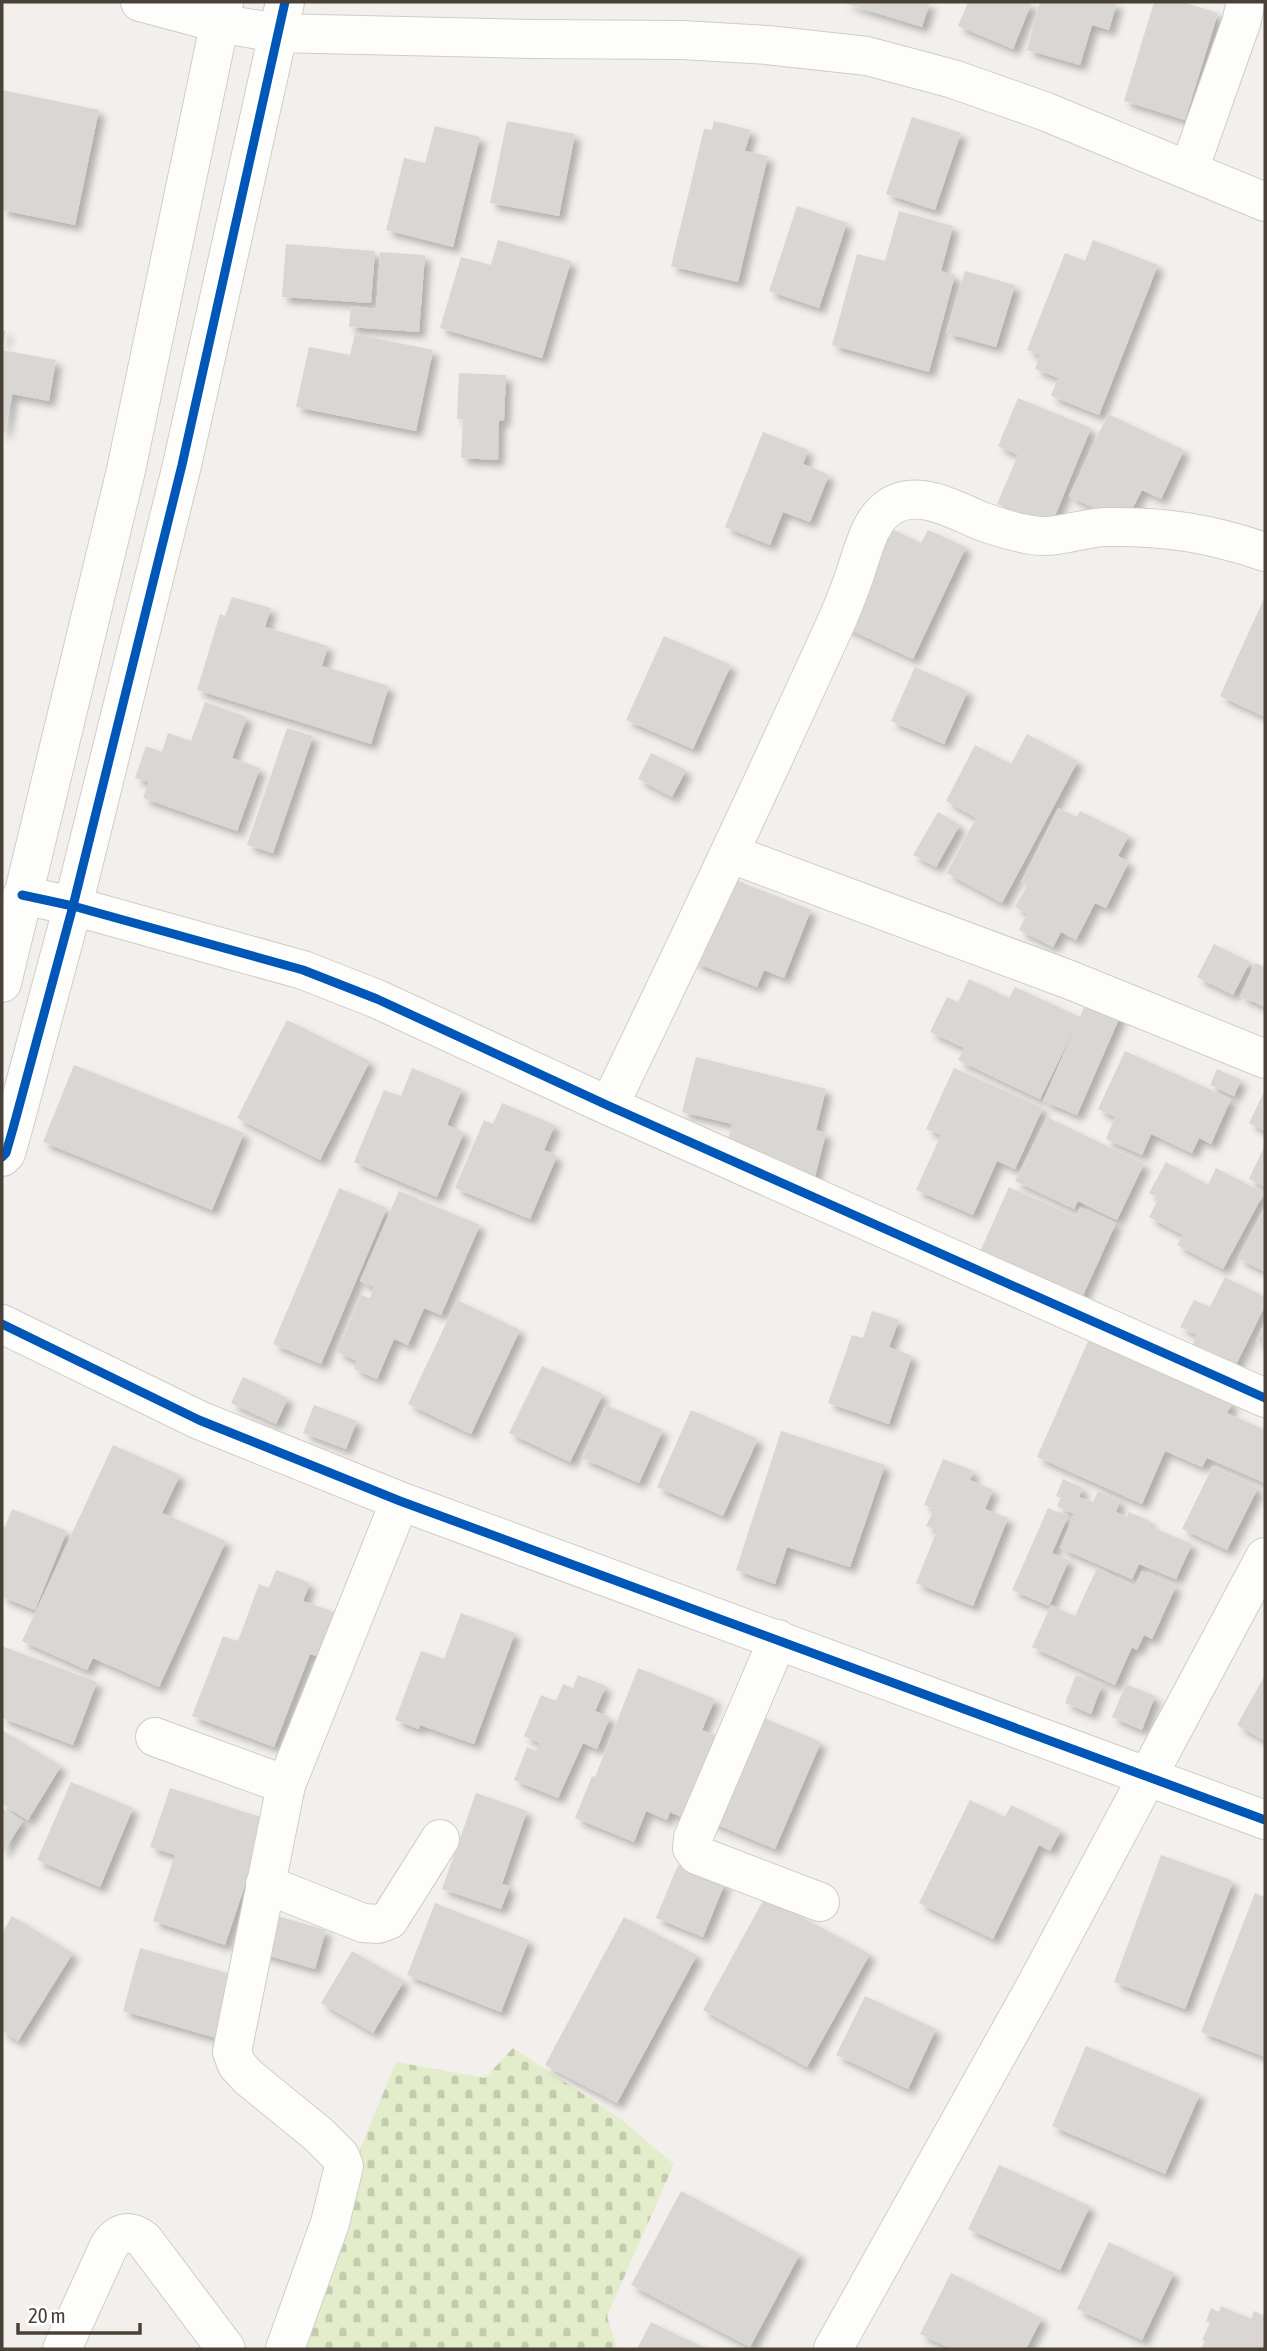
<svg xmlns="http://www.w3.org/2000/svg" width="1267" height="2351" font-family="'Asap Condensed',sans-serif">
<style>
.cemetery{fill:url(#cemetery-stones)}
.building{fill:#dad6d3;filter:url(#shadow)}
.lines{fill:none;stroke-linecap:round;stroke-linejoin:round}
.minor-casing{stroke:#d0cdc9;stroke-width:40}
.minor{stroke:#fdfdfc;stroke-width:38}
.cycleway-casing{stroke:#fff;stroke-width:13}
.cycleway{stroke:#0057b8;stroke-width:9}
</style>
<defs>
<pattern id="cemetery-stones" width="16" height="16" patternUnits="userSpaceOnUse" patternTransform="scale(1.75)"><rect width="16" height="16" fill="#e3edcb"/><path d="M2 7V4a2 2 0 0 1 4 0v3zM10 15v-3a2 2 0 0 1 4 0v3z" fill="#c4ccaf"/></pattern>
<filter id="shadow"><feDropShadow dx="6" dy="6" stdDeviation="3.5" flood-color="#0004"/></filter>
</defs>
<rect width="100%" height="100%" fill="#f2efec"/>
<path class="cemetery" d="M513 2048 618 2117 674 2164 607 2316 617 2349H302L361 2147 396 2062 485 2078Z"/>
<path class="building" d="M841 2H930L922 27Z
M968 2H1032L1013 49 958 26Z
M1040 2H1117L1109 30 1092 25 1080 65 1027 50Z
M1154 2H1182L1218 13 1185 120 1124 101Z
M2 90 99 110 75 225 2 210Z
M912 117 961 133 935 210 886 194Z
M507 121 575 134 559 216 490 203Z
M714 121 751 130 745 151 768 156 738 282 671 266 704 129 712 130Z
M435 126 480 137 453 247 386 230 404 158 425 163Z
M797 206 847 223 819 308 769 291Z
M899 211 953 226 941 271 955 275 929 372 832 345 857 254 885 261Z
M498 240 571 261 542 358 440 328 461 257 491 265Z
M1093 240 1158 265 1099 415 1051 396 1058 378 1035 369 1040 355 1027 350 1065 253 1085 261Z
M286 244 375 251 371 303 282 297Z
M380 252 425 255 419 332 349 327 351 306 376 309Z
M965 271 1015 285 996 347 946 333Z
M2 330 6 331 2 350 56 360 49 401 12 394 5 433 2 432Z
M355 334 433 350 416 431 296 407 309 347 350 355Z
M459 373 506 375 504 420 499 421 498 460 461 458 463 419H457Z
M1018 398 1091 428 1051 526 997 504 1018 455 998 446Z
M1108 414 1184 450 1161 499 1142 490 1125 523 1069 496Z
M763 432 808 450 803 464 829 475 810 522 783 512 770 545 725 527Z
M890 528 921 543 928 530 966 547 913 659 844 627Z
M1265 596V717L1220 696Z
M232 597 271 608 265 627 328 646 322 666 389 686 371 744 197 690 220 614 225 616Z
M664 636 731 665 693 749 626 720Z
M915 667 968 691 944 744 891 721Z
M205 702 247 717 232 758 260 768 237 831 143 798 149 782 135 778 146 746 162 752 168 733 191 741Z
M287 728 313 736 273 853 247 845Z
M1027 734 1078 761 1002 903 947 873 976 818 946 801 975 745 1011 764Z
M651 753 686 770 672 797 638 779Z
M1058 808 1077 817 1080 811 1129 835 1118 856 1129 862 1106 908 1095 903 1076 940 1061 932 1053 947 1019 930 1027 914 1015 907 1027 886 1021 882Z
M938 812 960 825 936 867 913 855Z
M728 877 811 910 784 978 764 970 757 987 693 962Z
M1214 944 1250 962 1233 995 1197 977Z
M1255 963 1265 967V1007L1240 996Z
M969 979 1009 998 1015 987 1080 1017 1088 998 1122 1012 1077 1115 1043 1101 1077 1023 1040 1099 958 1060 964 1048 930 1032 947 997 958 1002Z
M287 1020 370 1061 320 1160 237 1118Z
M1125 1051 1231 1099 1211 1144 1199 1138 1192 1153 1151 1134 1142 1155 1106 1139 1115 1117 1098 1109Z
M696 1057 826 1089 816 1130 826 1133 814 1181 765 1169 769 1155 727 1144 732 1124 682 1112Z
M74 1065 244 1133 212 1210 43 1142Z
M412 1068 462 1089 447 1125 464 1132 437 1197 354 1162 384 1090 401 1096Z
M954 1068 1043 1108 1015 1169 997 1161 973 1215 916 1190 941 1135 926 1129Z
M1217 1069 1241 1080 1234 1096 1210 1085Z
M1265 1090V1131L1249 1123Z
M502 1103 555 1125 544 1150 557 1156 530 1219 455 1188 484 1120 493 1124Z
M1047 1117 1144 1164 1117 1220 1078 1201 1074 1209 1015 1181Z
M1265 1145V1187L1249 1179Z
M1166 1162 1208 1185 1216 1168 1264 1193 1223 1269 1177 1245 1183 1235 1149 1217 1159 1198 1149 1193Z
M1009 1187 1076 1217 1080 1207 1116 1223 1080 1302 978 1256Z
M339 1188 387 1208 321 1364 273 1344Z
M399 1191 480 1225 441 1315 424 1308 408 1345 394 1339 377 1379 354 1369 357 1361 337 1352 361 1295 370 1298 374 1287 360 1281Z
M1265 1207V1272L1238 1258Z
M1225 1277 1265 1297V1306L1231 1375 1188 1354 1197 1335 1180 1327 1194 1300 1210 1307Z
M457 1300 520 1330 471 1434 408 1404Z
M872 1311 899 1320 889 1347 912 1356 889 1424 828 1403 852 1335 863 1338Z
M1265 1322V1346L1256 1341Z
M1089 1339 1233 1402 1227 1413 1265 1430V1483L1207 1458 1202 1467 1165 1451 1142 1504 1037 1457Z
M542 1366 603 1394 570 1462 509 1433Z
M243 1377 288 1398 276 1424 231 1403Z
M314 1405 357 1421 346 1449 303 1433Z
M606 1405 663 1430 639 1483 582 1458Z
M691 1410 758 1439 723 1516 657 1487Z
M781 1431 885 1465 850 1567 787 1547 775 1584 736 1570Z
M113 1445 180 1475 162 1513 226 1541 159 1687 93 1658 87 1670 22 1641Z
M943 1459 974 1471 970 1480 993 1490 985 1509 1008 1518 973 1606 916 1583 937 1530 926 1526 934 1509 924 1505Z
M1213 1466 1258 1488 1227 1550 1182 1529Z
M1063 1479 1083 1488 1079 1497 1093 1502 1098 1491 1120 1501 1116 1512 1127 1517 1129 1512 1150 1521 1149 1526 1192 1544 1176 1579 1139 1564 1132 1579 1060 1548 1074 1514 1057 1506 1061 1498 1056 1496Z
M1048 1508 1068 1516 1052 1553 1069 1560 1049 1606 1012 1590Z
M12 1509 67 1531 35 1610 2 1597V1526L5 1527Z
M1097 1568 1135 1586 1142 1571 1176 1586 1152 1639 1144 1635 1137 1650 1132 1647 1115 1685 1032 1647 1051 1605 1075 1616Z
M276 1570 310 1583 303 1601 340 1614 323 1658 310 1654 274 1747 192 1716 223 1636 238 1641 259 1584 269 1588Z
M461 1613 515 1633 474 1744 420 1725 419 1729 395 1720 421 1651 444 1659Z
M2 1646 97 1682 73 1745 2 1718Z
M638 1668 715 1699 702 1730 719 1737 686 1819 670 1812 667 1820 646 1811 634 1842 575 1818 592 1776 595 1777Z
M578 1675 606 1686 595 1711 610 1717 597 1749 583 1743 558 1798 514 1780 527 1747 536 1751 540 1743 524 1736 541 1695 556 1701 563 1684 573 1688Z
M1076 1675 1102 1685 1091 1714 1065 1703Z
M1265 1675V1741L1237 1725Z
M1126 1684 1155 1696 1142 1730 1112 1717Z
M752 1713 821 1742 775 1849 706 1820Z
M2 1730 61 1766 28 1820 2 1804Z
M71 1782 133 1808 100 1887 37 1860Z
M170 1788 267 1819 225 1945 153 1921 175 1855 150 1847Z
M476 1793 527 1811 502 1884 510 1886 501 1909 442 1889Z
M970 1800 1005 1817 1011 1805 1061 1830 1050 1851 1039 1845 993 1939 919 1903Z
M2 1808 23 1821 2 1854Z
M1161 1855 1233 1881 1185 2009 1114 1982Z
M678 1865 725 1883 703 1937 656 1918Z
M1255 1893 1265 1897V2057L1201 2032Z
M765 1897 870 1954 807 2067 703 2010Z
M435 1903 529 1940 501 2012 407 1975Z
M270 1914 326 1930 315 1969 259 1953Z
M12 1916 73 1953 18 2041 2 2031V1933Z
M624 1917 697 1955 617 2103 545 2065Z
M140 1948 234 1975 216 2038 123 2011Z
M352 1951 404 1981 373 2033 321 2003Z
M865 1996 936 2029 908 2089 836 2055Z
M1086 2046 1200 2094 1165 2174 1052 2126Z
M999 2165 1090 2206 1060 2270 968 2229Z
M681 2191 800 2254 750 2347 631 2285Z
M1109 2242 1174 2273 1142 2340 1077 2309Z
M951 2273 1042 2318 1026 2349H951L920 2334Z
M1221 2306 1251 2319 1254 2311 1265 2316V2349H1201L1205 2341 1202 2340 1210 2323 1206 2321 1211 2308 1219 2312Z
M651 2322 707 2349H637Z"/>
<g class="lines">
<defs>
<path id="minor" d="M140 2 218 23 277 33 532 39 682 40 767 45 867 56 953 79 1044 111 1265 202
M1189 170 1241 23 1246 2
M731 854 1070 980 1265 1059
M22 895 73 906 303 970 377 999 609 1106 1265 1398
M2 983 126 470 224 2
M609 1106C684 951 757 795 829 638 838 619 846 600 853 580 862 556 868 520 891 506 920 489 954 510 981 521 995 526 1011 531 1026 534 1053 541 1079 528 1105 527 1165 526 1209 533 1265 552
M2 1157 6 1153 14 1125 73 906 182 465 285 2
M2 1324 199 1420 400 1501 1265 1820
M778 1639 693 1838 692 1848 697 1855 820 1902
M155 1737 286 1785
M265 1884 363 1923 378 1924 389 1920 440 1839
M62 2349 109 2246C119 2231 130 2229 144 2240L226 2349
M285 2349 330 2223 344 2166 340 2156 318 2134 248 2077 237 2065 232 2052 286 1785 400 1501
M833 2349 1036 1985 1265 1557"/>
</defs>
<use href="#minor" class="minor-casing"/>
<use href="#minor" class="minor"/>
<defs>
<path id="cycleway" d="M22 895 73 906 303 970 377 999 609 1106 1265 1398
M2 1157 6 1153 14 1125 73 906 182 465 285 2
M2 1324 199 1420 400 1501 1265 1820"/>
</defs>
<use href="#cycleway" class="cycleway-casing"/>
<use href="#cycleway" class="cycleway"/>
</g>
<rect width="1267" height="2351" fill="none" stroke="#494037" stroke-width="7"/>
<path d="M18 2323v10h122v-10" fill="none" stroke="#494037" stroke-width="3.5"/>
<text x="28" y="2323" font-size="21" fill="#494037" stroke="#ffffff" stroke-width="5" paint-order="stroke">20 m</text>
</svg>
